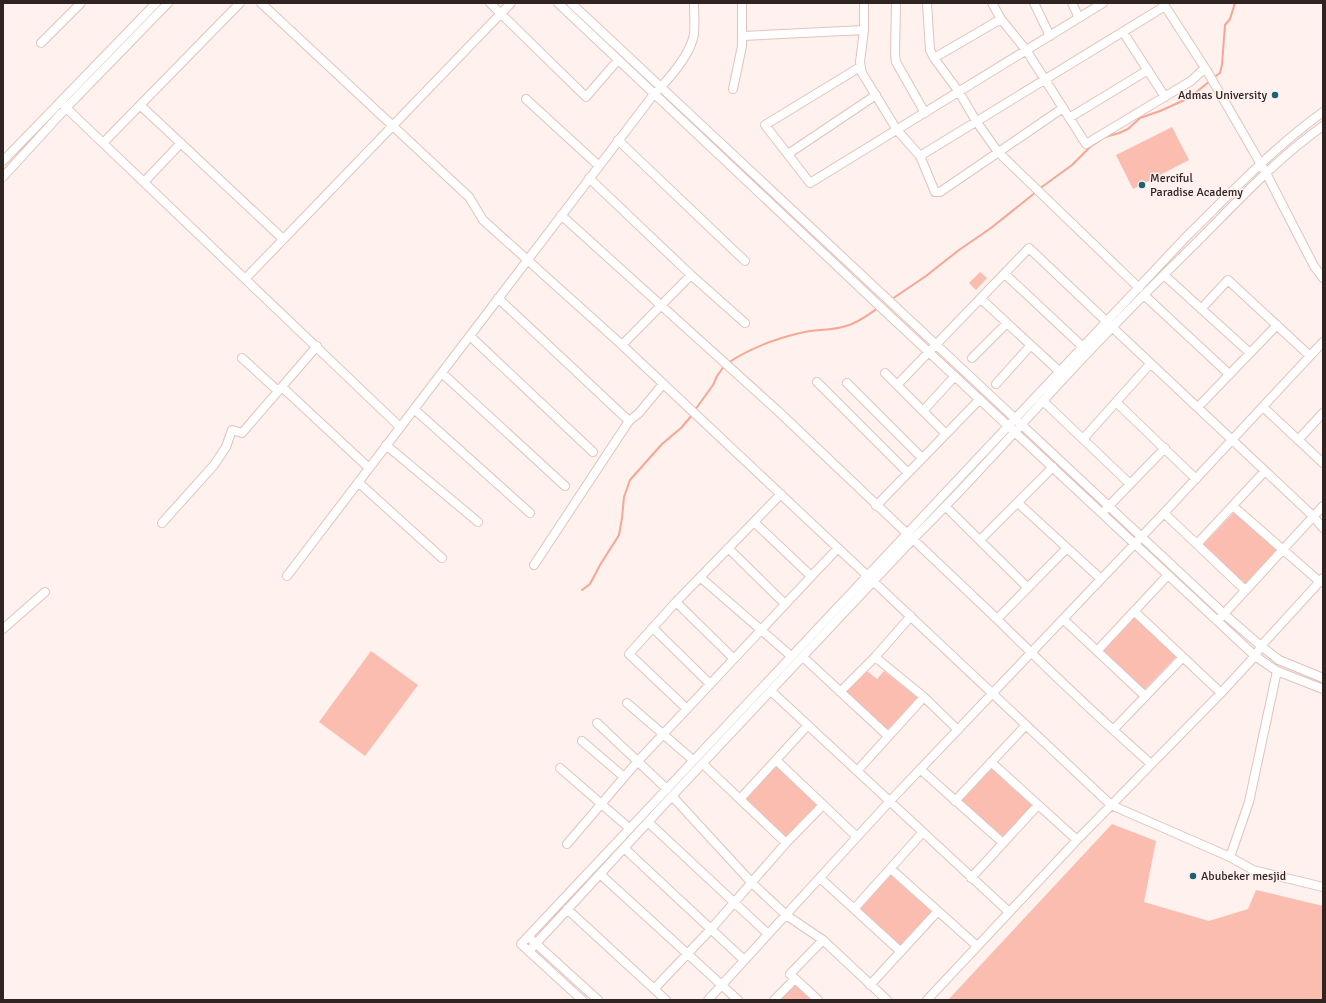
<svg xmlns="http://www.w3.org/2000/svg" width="1326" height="1003" font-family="Signika,sans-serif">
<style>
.green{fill:#fabdb0}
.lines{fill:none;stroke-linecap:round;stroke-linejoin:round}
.stream{stroke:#f7a693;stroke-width:2}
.minor-casing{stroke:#e2c3bc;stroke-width:10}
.minor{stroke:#fff;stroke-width:8}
.poi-dot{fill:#1d6173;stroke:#fef1ee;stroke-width:1.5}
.labels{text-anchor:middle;stroke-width:3;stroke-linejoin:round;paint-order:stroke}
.poi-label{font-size:12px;fill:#302422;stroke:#fef1ee;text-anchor:start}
</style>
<rect width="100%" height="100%" fill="#fef1ee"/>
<path class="green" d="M1172 127 1189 160 1133 189 1116 155Z
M980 272 987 278 976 290 969 283Z
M1235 511 1277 551 1245 584 1203 545Z
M1134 617 1176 657 1144 690 1102 651Z
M371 651 418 685 365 756 319 722Z
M867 671 877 679 884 671 918 698 887 730 846 692Z
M776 765 819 805 787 839 744 799Z
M991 768 1033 805 1002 838 961 801Z
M1112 824 1156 841 1144 902 1209 921 1248 909 1256 890 1323 906V1000H948Z
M892 874 933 911 901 946 860 908Z
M794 983 812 1000H777Z"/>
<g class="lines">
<path class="stream" d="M1213 78 1220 73 1222 65 1225 25 1230 19 1235 3
M1039 189 1072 165 1090 147 1105 137 1119 133 1128 129 1140 118 1160 111 1189 98 1210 81
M892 299 926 276 959 250 991 228 1036 192
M728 363C750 348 775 339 800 333 815 329 831 331 846 326 858 323 868 315 878 308
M695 410 713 385 717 376 725 365
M582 590 590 584 600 565 619 535 622 518 624 497 630 480 662 444 681 428 693 414"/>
<defs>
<path id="minor" d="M261 3 469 197 483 220 622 345 1111 805 1230 857 1253 870 1323 887
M490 3 586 97 618 60
M558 3 889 315 1255 656 1277 671 1323 689
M571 3 1224 614 1261 646 1279 660 1323 678
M864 3V30L860 62 862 73 897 130 920 156 935 192H940L1063 108
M896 3 895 55 896 62 925 113
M927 3 930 50 934 58 959 92 976 121 998 152 1139 288
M992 3 1001 19 1026 50 1086 144 1191 81 1205 68
M1034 3 1050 36
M1072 3 1079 18
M1163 3 1207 71 1266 173 1314 266 1323 278
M1123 32 1165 97
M743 36 864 30
M41 43 81 3
M934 58 1001 19
M860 67 765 125 810 183 1103 3
M733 89 742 46V3
M526 99 599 166
M60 102 400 427
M140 105 283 239
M1069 118 1148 70
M618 140 745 261
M103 143 240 3
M788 154 876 95
M920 156 1165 6
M3 161 156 3
M3 177 66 108 168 3
M589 178 691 275 745 323
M144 182 181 143
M561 215 778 411 997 619C1047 669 1098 717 1151 764
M1005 274 1083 347
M1164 275 1250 353
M246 278 511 3
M1144 295 1229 374
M498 298 629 421
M981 299 1060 372
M1201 309 1228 280 1310 356
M1113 328 1313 516 1323 528
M470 336 593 452
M622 345 691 275
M242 358 278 391
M972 358 1007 323
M442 373 565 486
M885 373 946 434
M817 382 908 473
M847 383 922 458
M996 384 1031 345
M897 385 1029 248 1107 322
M282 387 369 468
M1043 401 1130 484
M1116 402 1196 479
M1198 407 1277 325
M1263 407 1323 463
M414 409 530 513
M923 411 955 376
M1083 439 1150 364
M1298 440 1323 413
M386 445 478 522
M358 482 442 558
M1018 503 1101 579
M876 506 980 399
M1233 506 1320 582
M946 507 1028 588
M1106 509 1165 448
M1164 513 1245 590
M754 522 811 576
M162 523 214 465 226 447 232 430 242 433 317 346
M980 540 1053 467
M1197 544 1264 472
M728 548 785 604
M534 565 629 421 639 413 663 384
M287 576 654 94C668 80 691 54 694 34 695 24 694 13 694 3
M700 577 791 656
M676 602 734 659
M1134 611 1221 693
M1221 617 1323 506
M997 619 1067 548
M1063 619 1145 696
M653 628 710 684
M3 629 45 592
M1097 651 1168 575
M803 657 888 736
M875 657 924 697 958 730
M771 691 1009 912
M840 692 875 657 911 616
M627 703 693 760
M687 709 629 654 676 602 781 494
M597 723 667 789
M1113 730 1183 657
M582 741 624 777
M776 760 857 837
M991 762 1077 840
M703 764 786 843
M560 768 629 828
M920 769 1003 843
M857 771 924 697
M672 796 752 883 786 915 823 940 887 1000
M740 799 808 725
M955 801 1026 725
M648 822 768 934
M567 844 638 761 838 548
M624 848 744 960
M1230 857 1249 802 1277 671
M891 869 977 946
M600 874 738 1000
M820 878 900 951
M971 878 1038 805
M567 909 666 1000
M854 909 923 832
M532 940 598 1000
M529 951 672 796 912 540C958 495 1000 448 1043 401 1092 347 1144 294 1196 243 1237 202 1276 159 1323 126
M870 985 938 911
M654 989 711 929 786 843 823 805
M582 1000 521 944 1187 236C1231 193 1273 148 1323 112
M708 1000 889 802 1164 513 1323 342
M774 1000 795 979
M818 1000 790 974 823 940
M927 1000 1077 840 1221 693 1255 656 1261 646 1323 578"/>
</defs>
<use href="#minor" class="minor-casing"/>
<use href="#minor" class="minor"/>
</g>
<g class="poi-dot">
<circle cx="1275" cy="95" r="4"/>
<circle cx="1142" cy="185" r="4"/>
<circle cx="1193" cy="876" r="4"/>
</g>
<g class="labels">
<g class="poi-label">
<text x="1267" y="99" text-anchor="end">Admas University</text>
<text x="1150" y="182">Merciful<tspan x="1150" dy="14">Paradise Academy</tspan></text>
<text x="1201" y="880">Abubeker mesjid</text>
</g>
</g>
<rect width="1326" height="1003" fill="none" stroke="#302422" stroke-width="8"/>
</svg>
